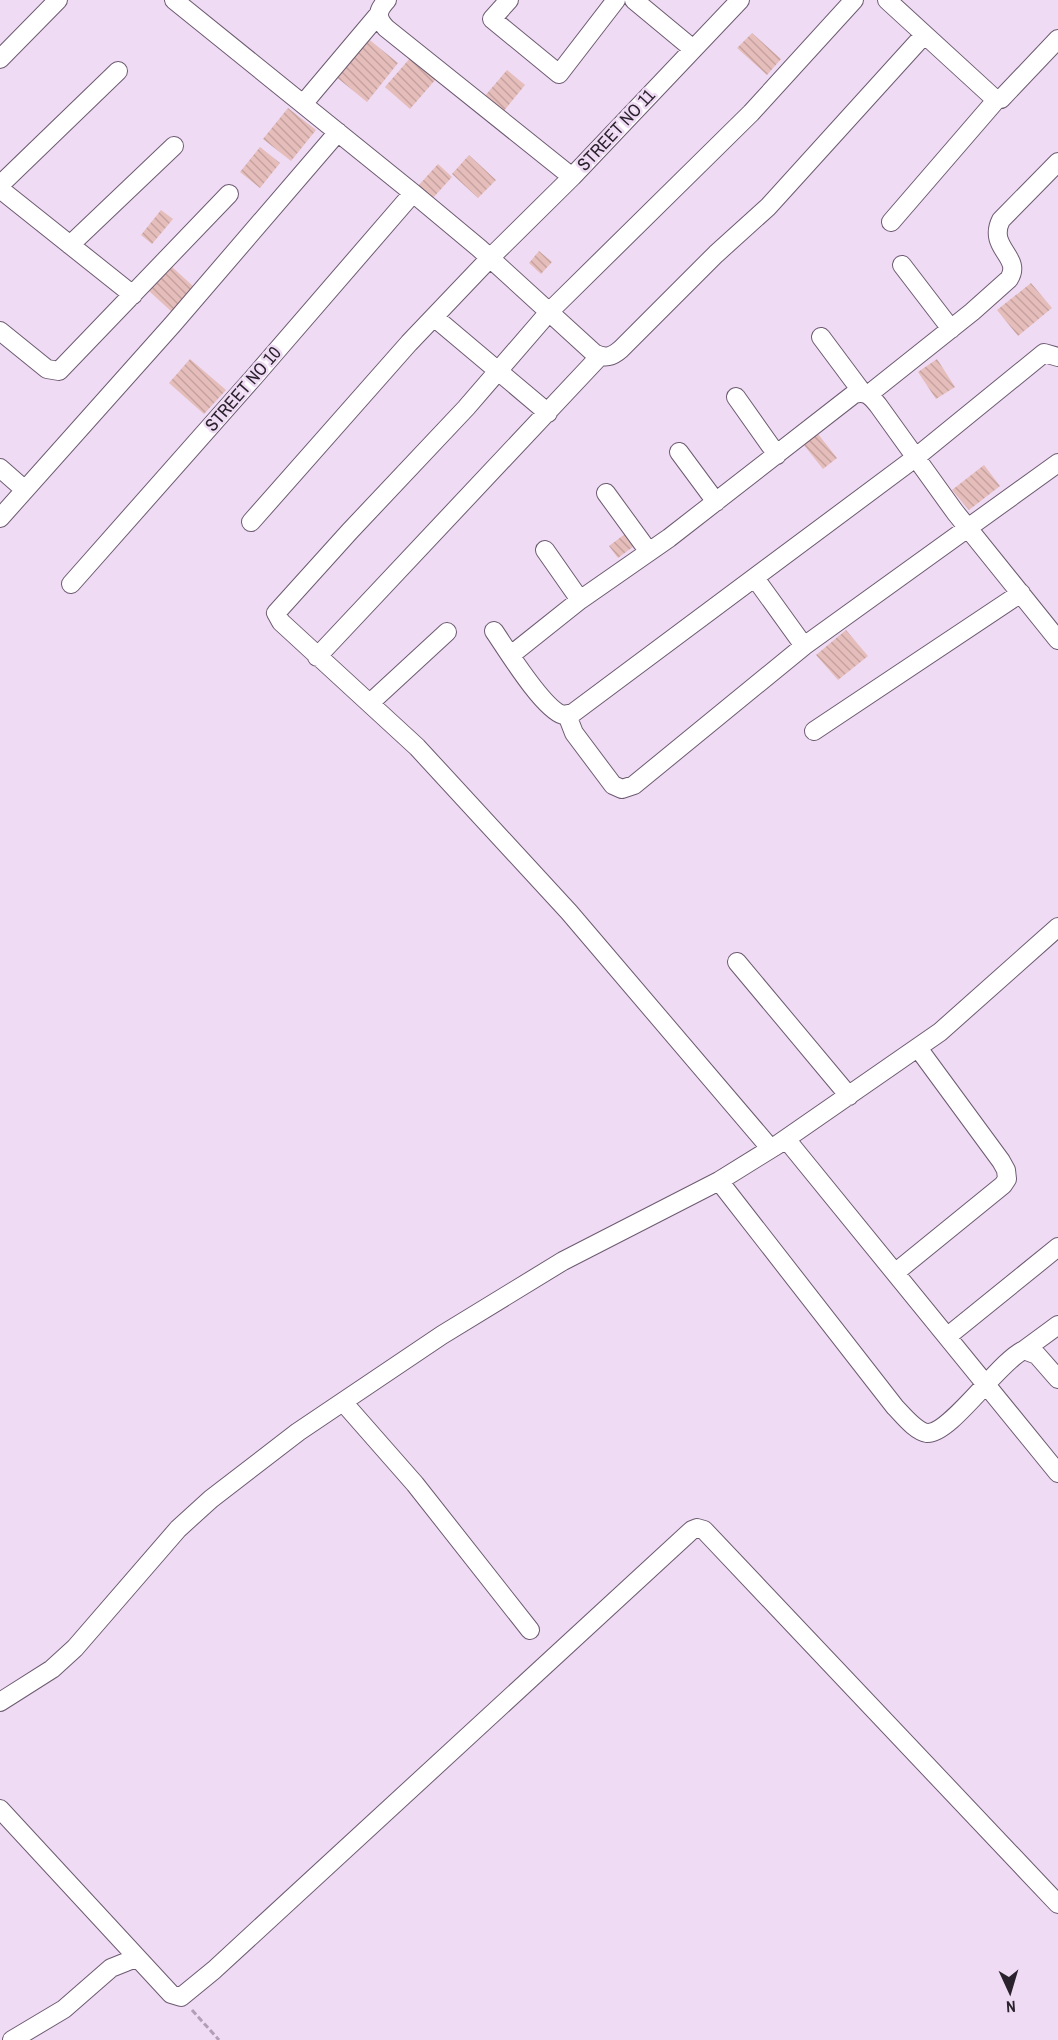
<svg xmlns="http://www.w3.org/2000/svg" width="1058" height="2040" font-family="'Archivo Narrow',sans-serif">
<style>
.building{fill:url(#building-back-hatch)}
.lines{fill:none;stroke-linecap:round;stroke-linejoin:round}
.minor-casing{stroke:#6d5b71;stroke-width:20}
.path{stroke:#b1a0b5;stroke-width:3;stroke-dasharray:6 3;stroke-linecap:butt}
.minor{stroke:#fff;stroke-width:18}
.labels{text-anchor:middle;stroke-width:5;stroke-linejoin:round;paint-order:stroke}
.street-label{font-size:18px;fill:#2a222c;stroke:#f0dbf5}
</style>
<defs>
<pattern id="building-back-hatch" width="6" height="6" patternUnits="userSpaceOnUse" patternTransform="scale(1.5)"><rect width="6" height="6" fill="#e5bdba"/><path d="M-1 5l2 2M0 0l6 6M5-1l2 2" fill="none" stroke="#c5a2a0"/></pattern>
</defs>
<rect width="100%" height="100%" fill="#f0dbf5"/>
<path class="building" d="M752 33 781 59 767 75 737 48Z
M366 37 398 63 367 102 335 76Z
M411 57 436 79 410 109 385 87Z
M507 70 525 85 503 112 484 97Z
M288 108 316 130 291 161 263 139Z
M260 147 280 163 260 188 240 172Z
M469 155 496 180 478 198 452 174Z
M438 164 452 177 432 199 418 186Z
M161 210 173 219 152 244 141 235Z
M539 251 552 262 541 274 529 263Z
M171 266 195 288 173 313 149 291Z
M1031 283 1052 308 1018 336 997 310Z
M190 359 226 390 204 414 169 383Z
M937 359 955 387 936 399 918 372Z
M814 429 837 458 823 469 800 440Z
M984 465 1000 486 969 510 952 490Z
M625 534 634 546 618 558 609 546Z
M846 630 868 656 838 680 816 655Z"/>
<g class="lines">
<defs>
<path id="minor" d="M174 0 413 193 479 248 594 353C605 359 612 357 621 349L716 254 768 207 924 35
M387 0C377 11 376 17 386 28L572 177
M509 0 492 19 559 74 616 0
M634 0 693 49
M887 0 995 99H1001L1058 39
M0 59 58 0
M303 104 378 15
M0 185 118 71
M0 189 133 295
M891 222 998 98
M70 245 174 146
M902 265 951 329
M434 317 548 413
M0 331 47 369 59 371 229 194
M821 337 862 392
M869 394 972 312 1009 279C1023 257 987 248 1001 220L1058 162
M736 397 777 455
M679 452 716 502
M0 468 25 490
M606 493 649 552
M0 518 173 324 338 132
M251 522 409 343 489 259 572 177 740 0
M545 550 580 600
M755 578 804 646
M71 584 254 377 413 193
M494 631C507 650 543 709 563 715L573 713 915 458 1044 353 1058 357
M511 655 580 600 669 538 854 394C866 391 870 395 878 405L955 512 1058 640
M317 657 600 356
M370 703 447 632
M567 715 574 733 613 785 622 789 634 785 804 646 1058 463
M814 731 1021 593
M737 962 849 1096
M786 1139 1058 1473
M771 1149 569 912 417 747 281 622 276 613 350 531 466 408 549 312 751 113 854 0
M719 1181 895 1407C903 1415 915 1431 927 1433 950 1435 1000 1360 1024 1350L1037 1355 1058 1379
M896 1272 1003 1185 1007 1179 1006 1170 1001 1161 918 1048
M948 1336 1058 1247
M1024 1350 1058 1325
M343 1402 415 1484 530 1630
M0 1702 52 1669 75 1648 178 1529 211 1499 298 1432 442 1335 563 1261 719 1181 777 1145 940 1032 1058 927
M0 1809 171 1994 181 1997 214 1970 692 1530 697 1528 704 1530 1058 1904
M12 2040 64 2009 111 1968 136 1958"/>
</defs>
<use href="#minor" class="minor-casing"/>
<path class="path" d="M192 2010 219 2040"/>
<use href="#minor" class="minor"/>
</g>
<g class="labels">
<g class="street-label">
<text transform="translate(616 130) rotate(-47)" y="6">STREET NO 11</text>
<text transform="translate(243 389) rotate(-49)" y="6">STREET NO 10</text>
</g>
</g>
<g transform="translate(1010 1992) rotate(176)" stroke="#f0dbf5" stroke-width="4.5" paint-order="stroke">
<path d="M0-4.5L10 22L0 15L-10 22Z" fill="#2a222c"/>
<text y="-9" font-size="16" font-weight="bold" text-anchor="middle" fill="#2a222c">N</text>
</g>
</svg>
